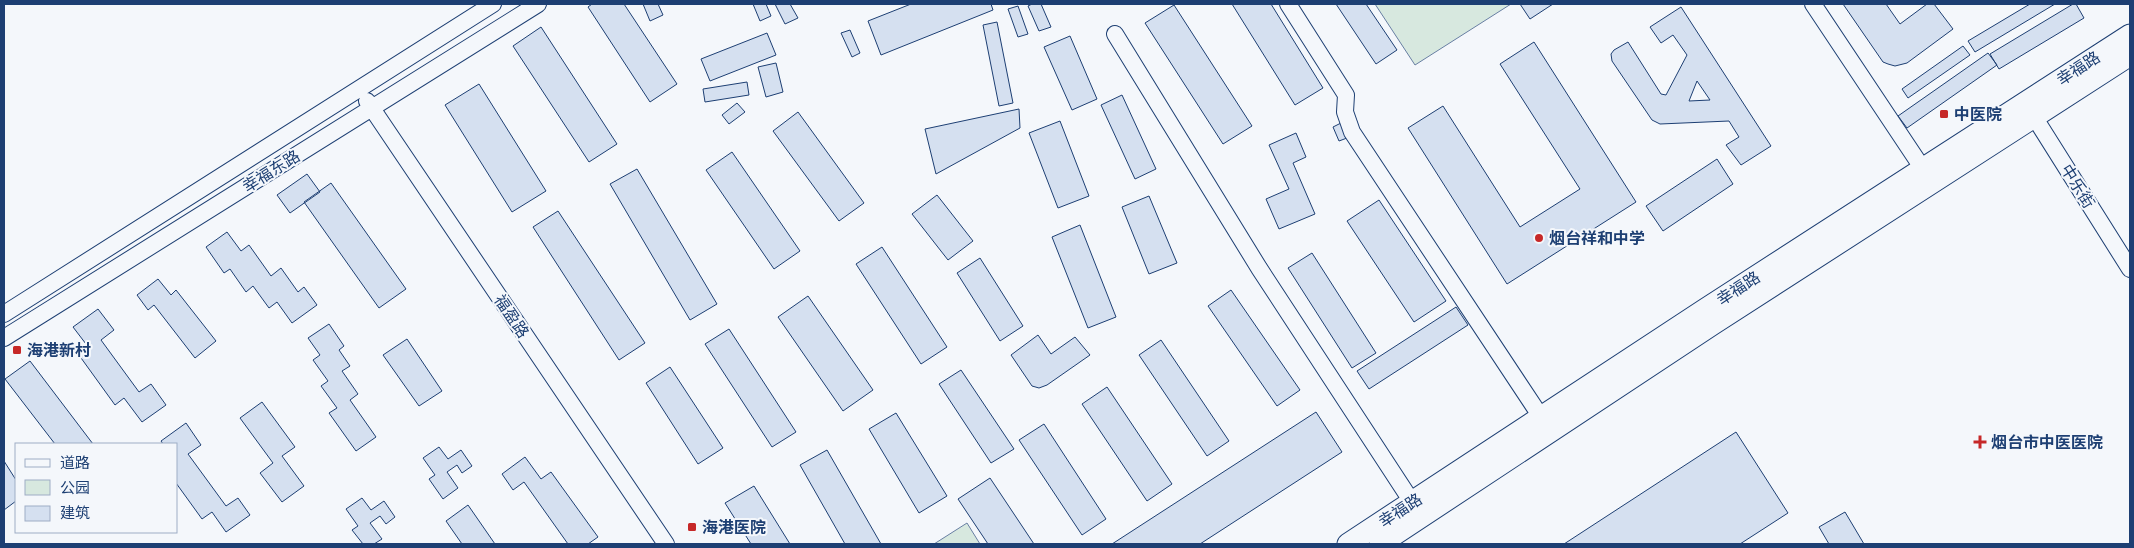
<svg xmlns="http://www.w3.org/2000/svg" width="2134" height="548" font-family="Lato,'Noto Sans SC',sans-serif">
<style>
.green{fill:#d7e8df;stroke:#687fa3}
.building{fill:#d5e0f0;stroke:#1d3f73;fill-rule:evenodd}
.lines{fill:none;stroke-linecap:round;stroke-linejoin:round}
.minor-casing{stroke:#1d3f73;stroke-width:18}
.major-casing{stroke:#1d3f73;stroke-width:23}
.minor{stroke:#f4f7fb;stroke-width:16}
.major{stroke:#f4f7fb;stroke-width:21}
.poi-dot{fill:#c62828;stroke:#f4f7fb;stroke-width:2}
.labels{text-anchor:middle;stroke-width:4;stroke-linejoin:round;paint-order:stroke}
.street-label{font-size:16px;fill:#1d3f73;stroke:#f4f7fb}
.poi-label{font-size:16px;font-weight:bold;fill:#1d3f73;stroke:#f4f7fb;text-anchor:start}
</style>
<rect width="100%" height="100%" fill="#f4f7fb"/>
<path class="green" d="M1375 4H1511L1415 65Z
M967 523 980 544H934Z"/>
<path class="building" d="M592 4H624L677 84 650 102 588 7Z
M643 4H658L663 15 650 21Z
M753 4H766L771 16 760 21Z
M775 4H790L798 18 785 24Z
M911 4H991L993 10 881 55 868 21Z
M1032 4H1041L1051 27 1039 31 1028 6Z
M1232 4H1271L1323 88 1295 105Z
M1336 4H1366L1397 50 1376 64Z
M1520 4H1553L1530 19Z
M1843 4H1886L1900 24 1927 4H1934L1953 29 1907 63 1895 66 1888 64 1883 62Z
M2030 4H2055L1975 52 1968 41Z
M2073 4H2076L2084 18 1999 69 1990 54Z
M1174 5 1252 126 1223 144 1145 23Z
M1018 6 1028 34 1018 37 1008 9Z
M1681 7 1771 146 1741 165 1726 145 1739 137 1729 121 1660 124 1652 120 1612 61 1611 54 1614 50 1628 42 1661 94 1666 95 1687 55 1673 35 1661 43 1650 27ZM1697 81 1710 100 1689 101Z
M997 22 1013 103 999 106 983 25Z
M541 27 617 144 589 162 513 46Z
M850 30 860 53 852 57 841 33Z
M767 33 776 55 710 81 701 59Z
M1070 36 1097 99 1072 110 1044 47Z
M1534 42 1636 202 1507 284 1408 128 1443 106 1520 227 1580 189 1500 64Z
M1963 46 1970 55 1908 98 1902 89Z
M1988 53 1997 65 1907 128 1898 116Z
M776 63 783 92 766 97 758 67Z
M747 82 749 95 705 102 703 89Z
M479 84 546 191 512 212 445 105Z
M1122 95 1156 169 1135 179 1101 105Z
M737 103 745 112 729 124 722 115Z
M1019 109 1020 128 936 174 925 129Z
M798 112 864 203 839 221 773 131Z
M1060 121 1089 196 1058 208 1029 133Z
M1341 123 1347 138 1339 141 1333 127Z
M1296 133 1306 157 1293 163 1315 214 1279 229 1266 199 1289 189 1269 145Z
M732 152 800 251 774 269 706 170Z
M1717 159 1733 184 1663 231 1646 206Z
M637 169 717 304 690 320 610 184Z
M307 174 320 192 290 213 277 195Z
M331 183 406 289 379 308 304 202Z
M937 195 973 241 948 260 912 214Z
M1149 196 1177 263 1149 274 1122 207Z
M1379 200 1446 301 1414 322 1347 221Z
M558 211 645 343 619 360 533 227Z
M1080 225 1116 317 1088 328 1052 237Z
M227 232 241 251 249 245 271 276 281 268 298 292 304 287 317 305 292 323 277 302 269 308 253 286 246 292 230 269 224 273 206 247Z
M882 247 947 347 921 364 856 264Z
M1312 253 1376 353 1352 368 1288 268Z
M980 258 1023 326 1000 341 957 273Z
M158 279 171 295 176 290 216 341 195 358 154 305 148 310 137 295Z
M1231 290 1300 390 1277 406 1208 306Z
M808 296 873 390 843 411 778 317Z
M1456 307 1468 325 1369 389 1357 371Z
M98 309 114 330 101 340 139 392 151 384 166 405 142 422 124 398 115 405 76 351 86 344 73 327Z
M329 324 344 346 339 350 350 366 342 371 358 394 350 400 376 437 356 451 329 413 337 408 321 386 328 381 313 360 320 355 308 338Z
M729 329 796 432 772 447 705 344Z
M1038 335 1051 354 1075 337 1090 355 1047 385 1039 388 1032 386 1011 355Z
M407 339 442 391 419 406 383 355Z
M1161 340 1229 441 1207 456 1139 355Z
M30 361 93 444H55L5 379Z
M670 367 723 448 698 464 646 383Z
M961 370 1014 449 991 463 939 384Z
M1107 387 1172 484 1147 501 1082 404Z
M262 402 295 447 282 456 304 486 282 502 260 473 273 463 240 418Z
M1316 412 1342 452 1200 544H1112Z
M896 413 947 496 919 513 869 429Z
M186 423 201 445 188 454 226 506 238 498 250 515 226 532 212 512 202 519 176 483V444H163L161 441Z
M1044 424 1106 519 1082 535 1019 440Z
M1736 432 1788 513 1740 544H1564Z
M439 447 448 459 461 450 472 466 462 473 457 465 447 472 458 488 443 499 429 479 435 475 423 458Z
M827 450 881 544H845L800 465Z
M525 457 541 479 551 472 598 537 588 544H568L524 482 513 490 502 474Z
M4 461 16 480V501L4 510Z
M990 478 1034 544H988L958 499Z
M754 486 790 544H751L725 503Z
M362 498 371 510 384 501 395 517 386 524 380 516 370 523 382 539 374 544H363L352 530 358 526 346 509Z
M468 505 495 544H462L446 521Z
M1845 512 1864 544H1829L1819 527Z"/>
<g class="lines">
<defs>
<path id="minor" d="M1288 4 1346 95 1345 112 1352 132 1541 417
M1813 4 1923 169
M1115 34 1259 268 1412 502
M367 101 666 544
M2028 107 2130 269
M4 314 493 4
M4 338 538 4"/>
<path id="major" d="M1348 544 1704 310 2130 35
M1380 544 1713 324 2130 55"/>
</defs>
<use href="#minor" class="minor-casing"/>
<use href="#major" class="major-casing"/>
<use href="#minor" class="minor"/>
<use href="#major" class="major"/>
</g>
<g class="poi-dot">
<rect x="1939" y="109" width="10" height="10" rx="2.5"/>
<circle cx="1539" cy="238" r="5"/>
<rect x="12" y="345" width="10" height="10" rx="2.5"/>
<path d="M1977.5 434.5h5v5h5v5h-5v5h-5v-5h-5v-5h5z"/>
<rect x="687" y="522" width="10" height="10" rx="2.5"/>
</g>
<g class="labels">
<g class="street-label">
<text transform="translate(2078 68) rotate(-33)" y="6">幸福路</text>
<text transform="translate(271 171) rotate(-32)" y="6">幸福东路</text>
<text transform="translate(2078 186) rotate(58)" y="6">中乐街</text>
<text transform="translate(1738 288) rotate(-33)" y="6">幸福路</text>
<text transform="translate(512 316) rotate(56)" y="6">福盈路</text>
<text transform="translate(1400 510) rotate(-33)" y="6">幸福路</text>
</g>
<g class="poi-label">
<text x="1954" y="120">中医院</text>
<text x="1549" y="244">烟台祥和中学</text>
<text x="27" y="356">海港新村</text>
<text x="1991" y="448">烟台市中医医院</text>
<text x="702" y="533">海港医院</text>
</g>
</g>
<rect width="2134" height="548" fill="none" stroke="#1d3f73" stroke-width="10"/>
<rect x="15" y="443" width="162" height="90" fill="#f4f7fb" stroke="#9eadc5"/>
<rect x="25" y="459" width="25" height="8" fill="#f4f7fb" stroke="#9eadc5"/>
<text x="60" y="468" font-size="15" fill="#1d3f73">道路</text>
<rect x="25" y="480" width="25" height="15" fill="#d7e8df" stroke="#9eadc5"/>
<text x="60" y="493" font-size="15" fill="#1d3f73">公园</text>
<rect x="25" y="506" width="25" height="15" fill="#d5e0f0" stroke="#9eadc5"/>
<text x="60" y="518" font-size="15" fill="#1d3f73">建筑</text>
</svg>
